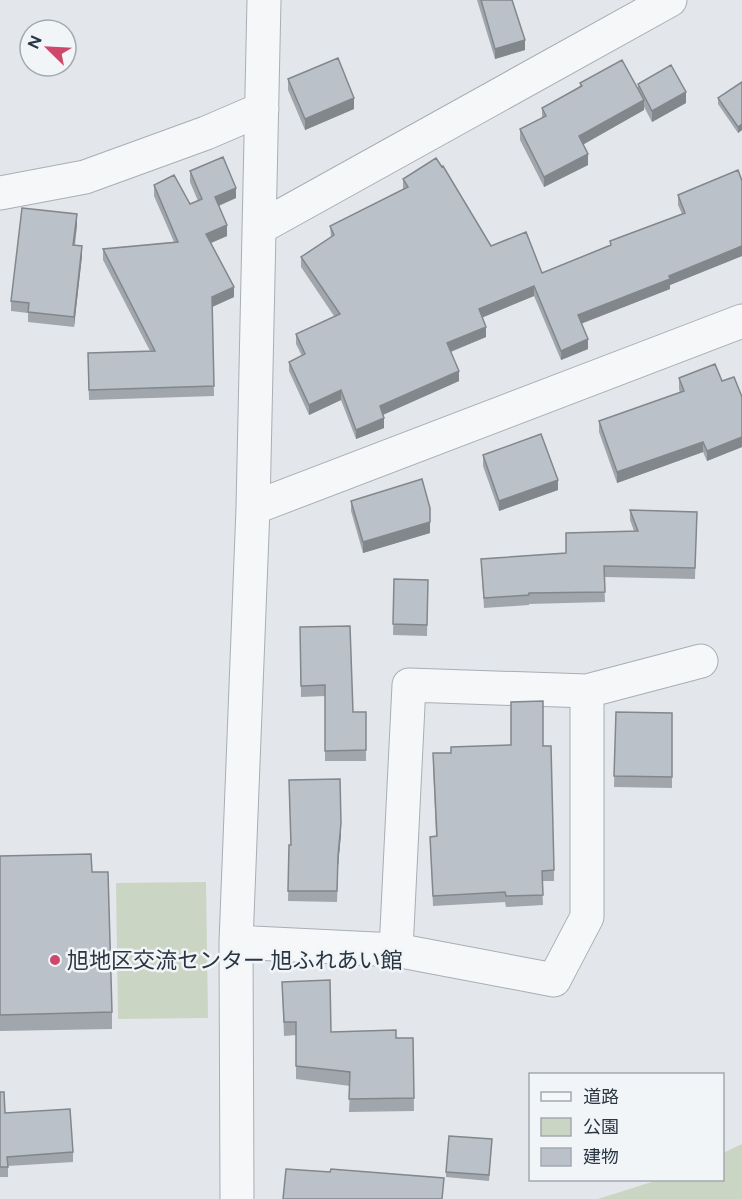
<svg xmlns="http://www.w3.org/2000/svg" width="742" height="1199" font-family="Figtree,'Noto Sans JP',sans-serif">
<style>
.green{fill:#cad5c4}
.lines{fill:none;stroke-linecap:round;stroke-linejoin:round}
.minor-casing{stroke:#a8aeb5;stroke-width:35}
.minor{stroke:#f5f7f9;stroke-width:33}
.wall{fill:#a0a6ac}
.shaded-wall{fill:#82878c}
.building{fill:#bac1c8;stroke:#82878c;stroke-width:1.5}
.poi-dot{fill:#cf486c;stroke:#f2f5f8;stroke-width:2}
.labels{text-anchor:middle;stroke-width:5;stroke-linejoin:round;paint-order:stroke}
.poi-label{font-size:22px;fill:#2a3643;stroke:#f2f5f8;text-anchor:start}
</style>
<rect width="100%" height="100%" fill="#e3e7eb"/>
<path class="green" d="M206 882 208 1018 118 1019 116 883Z
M742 1144V1199H598L658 1180H722L723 1153Z"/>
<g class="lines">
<defs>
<path id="minor" d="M0 193 85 177 206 133 262 109
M259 228 670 0
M253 508 742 321
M236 942 396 950 554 980 587 917V691
M396 950 409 685 587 691 701 661
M237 1199 236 942 253 508 264 0"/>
</defs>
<use href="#minor" class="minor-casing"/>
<use href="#minor" class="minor"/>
</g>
<path class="wall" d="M477 0H512L525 50 495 59Z
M288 79 354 109 305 130 288 90Z
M742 82V130L738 133 718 104V98Z
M580 83 638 88V84L686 103 652 122 644 107V110L583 144 588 165 544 187 520 140V129L542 118V108L580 86Z
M190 171 236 198 219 206 227 236 211 243 234 297 212 307 214 396 89 400 88 364 150 351 103 260V249L174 242 154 196V185L190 204 198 201 190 182Z
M403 179 491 246 542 273 610 245V241L682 214 678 205V195L742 181V256L670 285V289L582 323 588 349 561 360 534 296 482 317 486 337 451 352 459 381 383 415 384 428 356 439 341 400 309 415 289 371V362L302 356 296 344V334L334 316 301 267V257L331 237 330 226 403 189Z
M77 225 75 245 82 256 74 327 28 322V313L11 311V301Z
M679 378 722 381 742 397V447L707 461 703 452 617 483 599 432V421L680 393 679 389Z
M483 455 558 490 499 511 483 466Z
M351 501 430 533 363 553 351 511Z
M630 510 697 512 695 579 604 577 605 602 529 604V605L484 608 481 559 566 553 634 531 630 520Z
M394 579 428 580 427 636 393 635Z
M300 627 353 712H366V761H325V696L301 697Z
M616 712 672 713V788L614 787Z
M543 746 554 870V881H542L543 905 506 907 505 902 433 906 430 837 436 836 433 764 451 753Z
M341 834 338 866 337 902 288 901 289 845Z
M0 856 92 872 112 1012V1029L0 1031Z
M282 982 331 1032 396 1038H413L414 1111 349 1112 350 1086 296 1079V1035L284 1036Z
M0 1092 5 1113 73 1152V1162L8 1166V1177H0Z
M492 1139 489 1181 446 1177V1172Z"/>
<path class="shaded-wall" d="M525 40V50L495 59V49Z
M686 92V103L652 122V111Z
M354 98V109L305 130V119Z
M644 100V110L579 147V136Z
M742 124V130L738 133V127Z
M588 154V165L544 187V177Z
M236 188V198L215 207V197Z
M77 214V225L73 255V245Z
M227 225V236L206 245V234Z
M82 246V256L74 327V317Z
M742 246V256L670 285V289L578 325V315L669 276Z
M534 286V296L479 319V309Z
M234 287V297L212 307V297Z
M486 327V337L447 353V343Z
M588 339V349L561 360V351Z
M459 371V381L380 416V406Z
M341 390V400L309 415V405Z
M384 418V428L356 439V430Z
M742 437V447L707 461V451Z
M703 442V452L617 483V472Z
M558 480V490L499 511V501Z
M430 508V533L363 553V542Z
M341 823V834L338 866 337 902 338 856Z"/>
<path class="building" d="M481 0H512L525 40 495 49Z
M338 58 354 98 305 119 288 79Z
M622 60 644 100 579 136 588 154 544 177 520 129 546 116 542 108 582 86 580 83Z
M671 65 686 92 652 111 638 84Z
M742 82V124L738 127 718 98Z
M223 157 236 188 215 197 227 225 206 234 234 287 212 297 214 386 89 390 88 353 155 351 103 249 178 242 154 185 174 175 190 204 202 199 190 171Z
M436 158 442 167 443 166 491 246 526 232 542 273 611 245 610 241 685 213 678 195 738 170 742 181V246L669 276 670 279 578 315 588 339 561 351 534 286 479 309 486 327 447 343 459 371 380 406 384 418 356 430 341 390 309 405 289 362 305 354 296 334 340 314 301 257 334 235 330 226 408 187 403 179Z
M22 208 77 214 73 245 82 246 74 317 28 312 29 303 11 301Z
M715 364 722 381 734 377 742 397V437L707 451 703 442 617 472 599 421 684 391 679 378Z
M541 434 558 480 499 501 483 455Z
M422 479 430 508V522L363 542 351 501Z
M630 510 697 512 695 568 604 566 605 592 529 593V595L484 598 481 559 566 553V533L638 531Z
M394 579 428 580 427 625 393 624Z
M350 626 353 712H366V750L325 751V685L301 686 300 627Z
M543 701V746H551L554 870 542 871 543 895 506 896 505 892 433 896 430 837 437 836 433 753H451V747L511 745V702Z
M616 712 672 713V777L614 776Z
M340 779 341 823 338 856 337 891H288L289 845H291L289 780Z
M91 854 92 872H108L112 1012 0 1015V856Z
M330 980 331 1032 396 1030V1038H413L414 1098 349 1099 350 1072 296 1066V1022H284L282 982Z
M0 1092H4L5 1113 70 1109 73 1152 7 1157 8 1167H0Z
M449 1136 492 1139 489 1175 446 1172Z
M286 1169 330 1172 331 1169 444 1178 442 1199H283Z"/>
<circle class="poi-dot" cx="55" cy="960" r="6"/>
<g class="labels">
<g class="poi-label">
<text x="67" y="968">旭地区交流センター 旭ふれあい館</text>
</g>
</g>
<rect x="529" y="1073" width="195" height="108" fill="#f2f5f8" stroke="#a2a9b0" stroke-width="1.5"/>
<rect x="541" y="1092" width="30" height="9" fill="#f5f7f9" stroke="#a2a9b0" stroke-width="1.5"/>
<text x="583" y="1103" font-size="18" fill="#2a3643">道路</text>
<rect x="541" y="1118" width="30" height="18" fill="#cad5c4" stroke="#a2a9b0" stroke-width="1.5"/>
<text x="583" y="1133" font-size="18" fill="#2a3643">公園</text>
<rect x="541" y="1148" width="30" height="18" fill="#bac1c8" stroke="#a2a9b0" stroke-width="1.5"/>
<text x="583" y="1163" font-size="18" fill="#2a3643">建物</text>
<g transform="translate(48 48) rotate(294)"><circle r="28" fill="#f2f5f8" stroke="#a2a9b0" stroke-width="1.5"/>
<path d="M0-4.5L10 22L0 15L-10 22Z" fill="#cf486c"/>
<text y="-9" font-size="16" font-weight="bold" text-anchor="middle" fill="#2a3643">N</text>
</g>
</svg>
